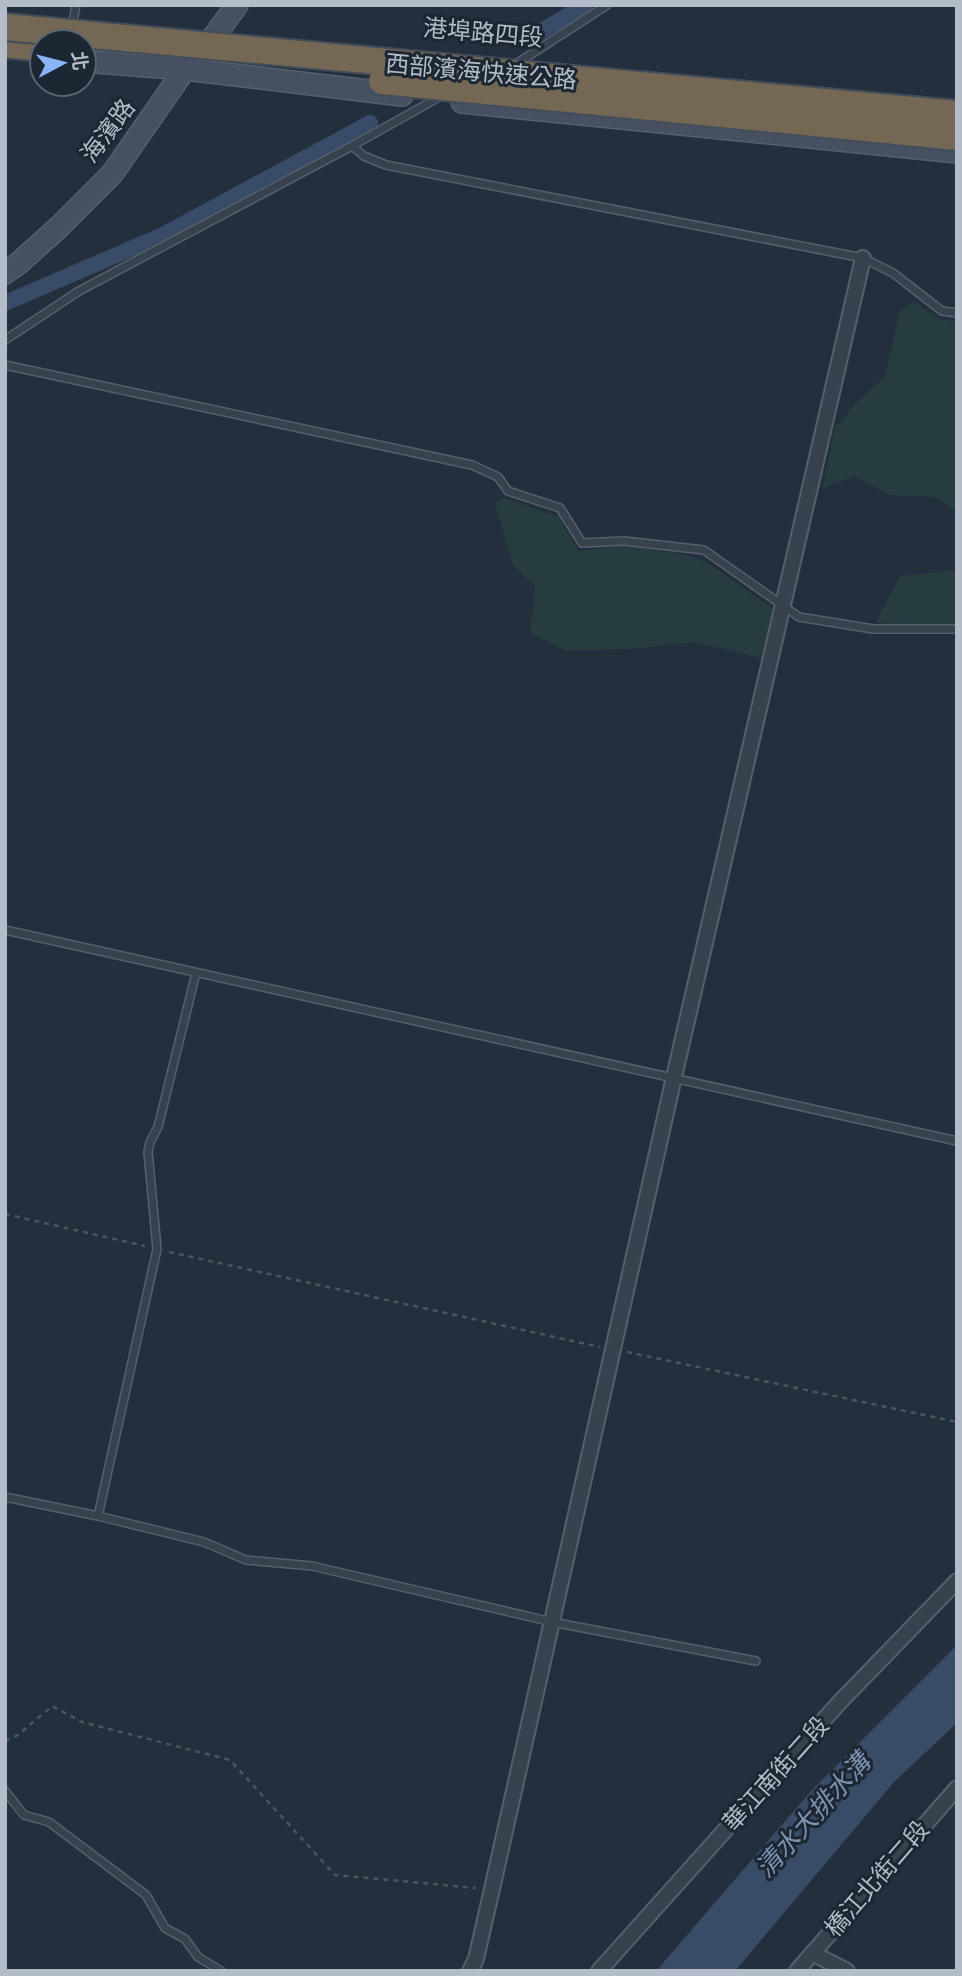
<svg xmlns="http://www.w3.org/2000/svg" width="962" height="1976" font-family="Signika,'Noto Sans TC',sans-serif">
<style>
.green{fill:#263c3f}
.water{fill:#394c67}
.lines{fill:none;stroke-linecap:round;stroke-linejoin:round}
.canal{stroke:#394c67;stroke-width:16}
.lane-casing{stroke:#565f6c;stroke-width:10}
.street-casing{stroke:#565f6c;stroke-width:18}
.secondary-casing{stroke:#565f6c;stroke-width:24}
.highway-casing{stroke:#434c59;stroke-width:30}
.path{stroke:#44595c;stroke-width:2.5;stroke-dasharray:5 5;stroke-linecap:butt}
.lane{stroke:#38414e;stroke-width:7}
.street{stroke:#38414e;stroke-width:14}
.secondary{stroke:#465061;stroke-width:21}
.highway{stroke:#746855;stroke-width:26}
.highway-bridge-casing{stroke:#434c59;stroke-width:30;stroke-linecap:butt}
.highway-bridge{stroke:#746855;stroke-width:26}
.labels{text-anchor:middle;stroke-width:6;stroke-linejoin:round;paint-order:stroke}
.street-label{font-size:24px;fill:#b4bcc9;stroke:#1d2633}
.water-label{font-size:26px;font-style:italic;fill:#7c92b1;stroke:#1d2633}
</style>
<rect width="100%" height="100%" fill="#242f3e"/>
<path class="green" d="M913 302 940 319 957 322V511L934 497 890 495 854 476 823 488 835 424H840L851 408 885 376 900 311Z
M502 497 559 517 578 551 624 546 683 554 706 562 777 611 764 659 695 642 631 649 566 651 530 633 535 586 513 565 495 504Z
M957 570V625L875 623 900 576Z"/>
<path class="water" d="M957 1645V1723L894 1782 735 1971H656L812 1790Z"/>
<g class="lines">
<path class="canal" d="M530 38 585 5
M5 303 163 235 370 123"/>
<defs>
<path id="lane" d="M73 21 76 5
M516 64 607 5
M352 146 364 156 386 165 863 258 893 273 942 311 957 313
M5 340 79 291 352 146 441 96
M5 365 472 465 498 477 508 491 560 508 582 543 624 541 704 550 799 617 873 629H957
M5 930 957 1141
M5 1497 98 1516 204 1542 246 1560 312 1566 552 1622 756 1661
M98 1516 157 1249 148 1152 150 1142 158 1127 196 973
M5 1791 24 1815 49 1822 146 1895 165 1928 185 1939 198 1957 221 1971"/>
<path id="street" d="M812 1953 847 1971
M470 1971 476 1959 492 1889 674 1077 863 258
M599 1971 838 1704 957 1581
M797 1971 957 1788"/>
<path id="secondary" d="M84 61 185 69 402 95
M462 102 957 152
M5 273 19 263 59 227 112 174 185 69 215 35 237 5"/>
<path id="highway" d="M5 44 42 48"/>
</defs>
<use href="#lane" class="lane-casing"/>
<use href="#street" class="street-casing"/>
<use href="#secondary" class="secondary-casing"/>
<use href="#highway" class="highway-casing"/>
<path class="path" d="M5 1214 145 1246
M169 1252 600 1347
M627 1352 957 1422
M5 1741 18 1735 52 1706 82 1722 230 1760 335 1875 476 1888"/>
<use href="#lane" class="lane"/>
<use href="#street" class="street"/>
<use href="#secondary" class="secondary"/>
<use href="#highway" class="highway"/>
<defs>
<path id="highway-bridge" d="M5 27 957 114
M382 81 957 137"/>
</defs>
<use href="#highway-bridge" class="highway-bridge-casing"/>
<use href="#highway-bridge" class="highway-bridge"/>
</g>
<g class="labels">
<g class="street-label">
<text transform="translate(483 33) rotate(5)" y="8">港埠路四段</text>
<text transform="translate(481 72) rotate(5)" y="8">西部濱海快速公路</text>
<text transform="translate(108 131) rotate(-53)" y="8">海濱路</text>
<text transform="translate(776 1774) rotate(-48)" y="8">華江南街二段</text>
<text transform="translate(877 1879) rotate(-49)" y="8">橋江北街二段</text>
</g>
<g class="water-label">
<text transform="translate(813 1815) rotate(-48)" y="9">清水大排水溝</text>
</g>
</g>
<rect width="962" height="1976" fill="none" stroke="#b4bcc9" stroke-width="14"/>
<g transform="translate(63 63) rotate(83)"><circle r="33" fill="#1d2633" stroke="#59626f" stroke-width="2"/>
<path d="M0-5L12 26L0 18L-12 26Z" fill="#8ab4f8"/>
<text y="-10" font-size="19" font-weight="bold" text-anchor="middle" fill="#b4bcc9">北</text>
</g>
</svg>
